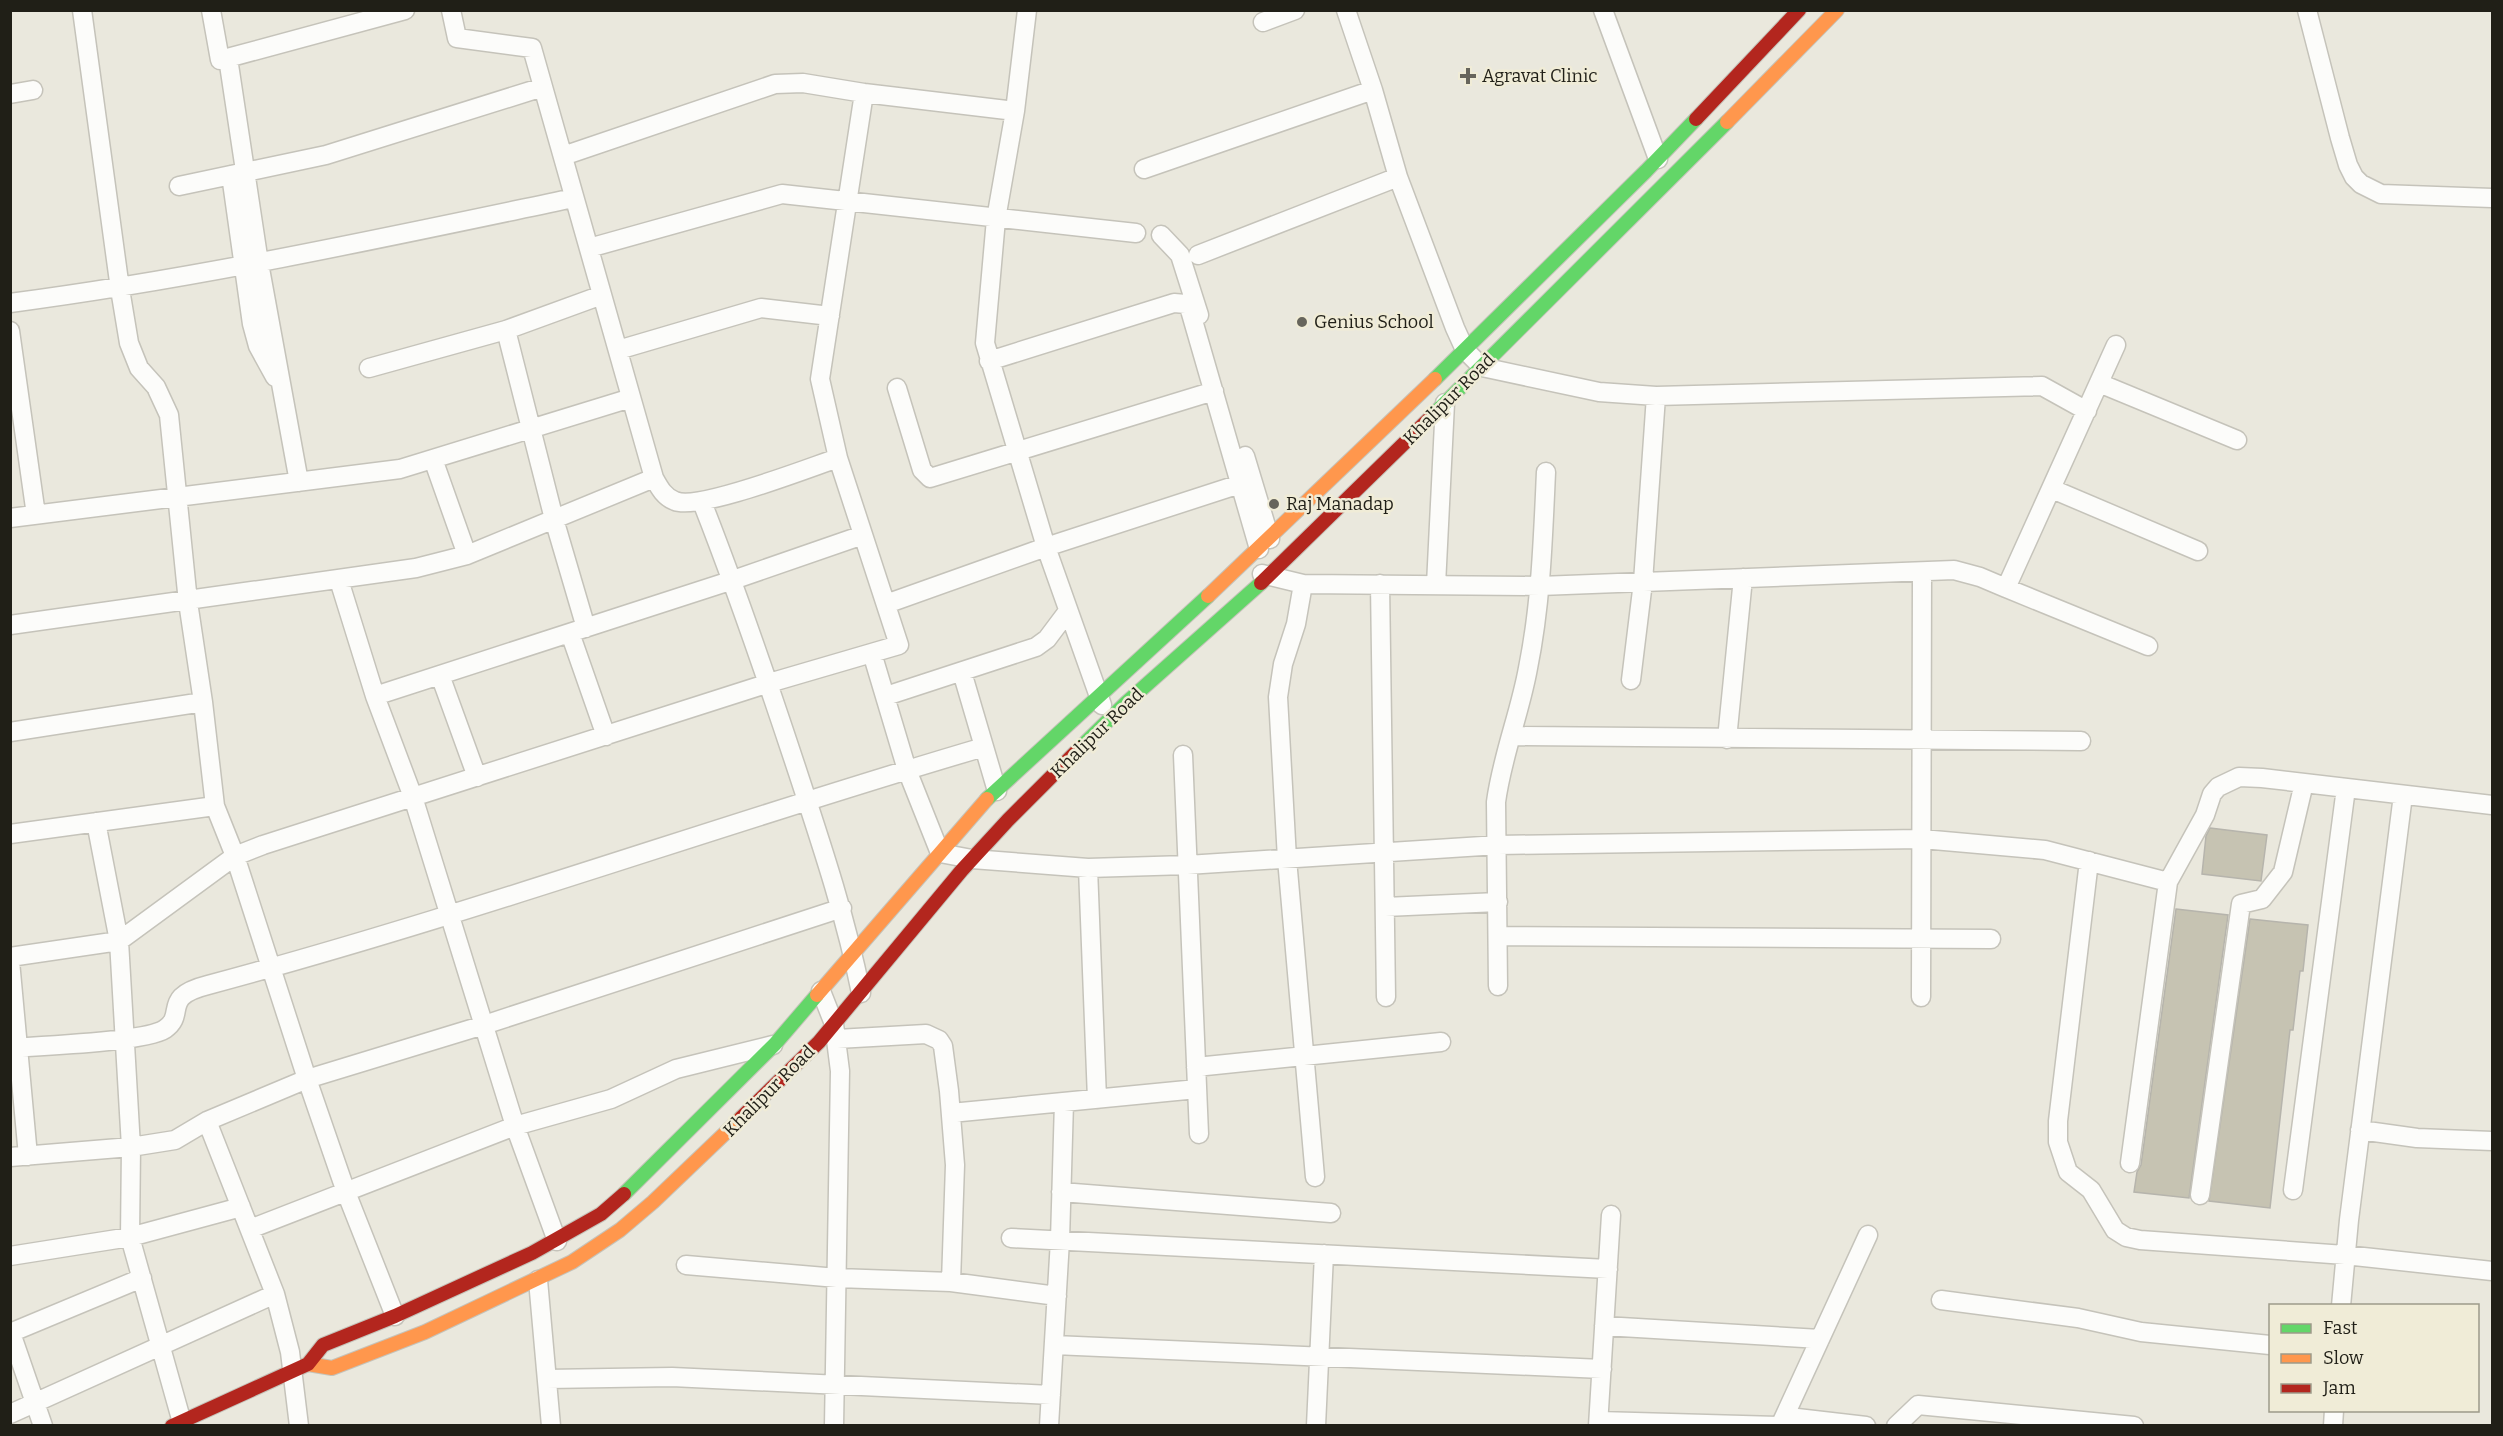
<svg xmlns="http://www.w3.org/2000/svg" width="2503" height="1436" font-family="Bitter,serif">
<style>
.building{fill:#c6c3b2;stroke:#b6b4ac;stroke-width:1.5}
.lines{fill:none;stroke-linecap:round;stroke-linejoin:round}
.street-casing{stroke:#c5c3ba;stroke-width:21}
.fast-casing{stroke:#c5c3ba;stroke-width:16}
.slow-casing{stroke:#c5c3ba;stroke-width:16}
.jam-casing{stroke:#c5c3ba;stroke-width:16}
.street{stroke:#fcfcfa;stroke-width:18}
.fast{stroke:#63d668;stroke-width:14}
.slow{stroke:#ff974d;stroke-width:14}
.jam{stroke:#b3261e;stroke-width:14}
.poi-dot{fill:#67655c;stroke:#f0ecd7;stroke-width:2}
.labels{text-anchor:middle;stroke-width:5;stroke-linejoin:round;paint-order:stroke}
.poi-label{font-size:18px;fill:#201f17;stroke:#f0ecd7;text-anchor:start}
.street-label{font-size:18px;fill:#201f17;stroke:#f0ecd7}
</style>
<rect width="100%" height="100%" fill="#eae8dd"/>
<path class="building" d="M2210 828 2267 835 2261 881 2202 874 2206 836Z
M2176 909 2228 915 2189 1198 2134 1192 2137 1172 2141 1165Z
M2250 919 2308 925 2303 971H2300L2293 1030H2290L2270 1208 2209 1201Z"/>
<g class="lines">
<defs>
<path id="street" d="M82 10 120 289 129 343 139 368 156 387 169 415 188 602 203 702 215 806 235 856 307 1079 346 1192 395 1316
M211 10 220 60 405 10
M451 10 457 38 532 48 654 478C659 487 664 497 675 501 699 511 808 468 838 458
M1027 10 1015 111 996 219 985 343 1046 547 1102 705
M1346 10 1373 90 1398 177 1455 328 1465 350 1482 367 1599 392 1656 396 2042 386 2087 411
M1603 10 1658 159
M2307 10 2340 138 2348 165 2354 177 2361 184 2381 194 2492 198
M1263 22 1295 10
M228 58 259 263 299 482
M10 94 33 90
M563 156 775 84 803 83 864 93 1015 111
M1144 169 1373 90
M231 175 252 324 258 346 275 377
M179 186 326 155 543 87
M1161 235 1180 255 1199 315
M589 248 782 194 1136 233
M1198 255 1398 177
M10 303C200 278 387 237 574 198
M506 330 554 519 586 628
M10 331 36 515
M2116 345 2006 588 2148 646
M618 350 761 308 830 316
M989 361 1174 303 1186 304 1190 310 1259 549
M369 368 506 330 602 295
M2099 383 2237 440
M897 388 922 470 930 478 1214 391
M1245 456 1270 539
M433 459 467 555
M2052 489 2198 551
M702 502C737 591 768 682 798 773 822 846 846 918 861 993
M10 518 400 469 631 398
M1262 574 1303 584 1540 586 1954 570 1980 577 2006 588
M339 580 375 696 413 797 515 1126 557 1241
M1303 584 1296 624 1283 664 1278 697 1287 859 1315 1177
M1380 584 1386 997
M1436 585 1445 403
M886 604 1046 547 1240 484
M10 625 416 568 467 555 654 478
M570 633 606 736
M872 653 907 770 940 853 972 859 1088 868 1187 865 1498 845 1922 839 2045 850 2168 882
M962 672 997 791
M440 675 477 777
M1631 680 1643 582 1656 396
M375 696 733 580 863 535
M886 696 1036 647 1047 639 1068 611
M10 732 203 702
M1511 736 2081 741
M1727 739 1743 578
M1183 755 1199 1134
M96 822 119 941 131 1147 130 1237 183 1426
M10 834 215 806
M2089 861 2058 1121V1142L2068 1172 2091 1190 2115 1230 2126 1237 2140 1240 2345 1255 2492 1271
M1088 868 1097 1099
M1385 907 1498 902
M1498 936 1991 939
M10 957 119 941 235 856 263 845 769 683 899 645 838 458 820 379 864 93
M10 961 28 1156
M1498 986 1496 802C1502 756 1520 713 1528 668 1541 604 1543 538 1546 472
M821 991 834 1024 840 1071 834 1426
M1921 997 1922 572
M837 1039 926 1034 939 1040 943 1046 949 1091 955 1165 951 1282
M10 1048C39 1046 146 1042 165 1029 187 1014 160 997 208 985 470 915 724 823 984 747
M1196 1067 1441 1042
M951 1113 1197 1089
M207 1121 275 1294 290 1352 299 1426
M2360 1130 2417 1138 2492 1141
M10 1157 131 1147 175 1140 207 1121 307 1079 484 1025 842 908
M2130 1163 2168 882 2205 815 2212 794 2218 787 2239 777 2262 778 2492 805
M2293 1190 2346 788
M1061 1192 1331 1213
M2200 1195 2241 904 2262 899 2283 872 2304 783
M250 1229 515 1126 611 1099 676 1069 773 1045
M1011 1238 1608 1269
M10 1256 130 1237 241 1207
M686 1265 837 1278 951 1282 1057 1296
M538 1280 551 1426
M1941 1300 2078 1318 2141 1332 2270 1345
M2341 1306 2349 1220 2403 795
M1604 1326 1820 1339
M10 1333 142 1278
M11 1333 43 1426
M1054 1345 1602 1369
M547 1379 672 1377 1051 1395
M10 1414 275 1294
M1599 1421 1778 1426
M1049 1426 1060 1240 1064 1102
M1316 1426 1324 1254
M1598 1426 1611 1215
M1780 1426 1868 1235
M1780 1426 1797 1418 1866 1426
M1896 1426 1918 1405 2134 1426
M2333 1426 2334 1410"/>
<path id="fast" d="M1435 379 1646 171 1696 119
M1430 418 1727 122
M1080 748 1126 703 1261 583
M987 799 1208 596
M624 1194 775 1044 817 995"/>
<path id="slow" d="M1727 122 1837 10
M1208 596 1435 379
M817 995 987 799
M308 1364 332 1368 425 1332 572 1262 620 1230 653 1202 741 1118"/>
<path id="jam" d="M1696 119 1799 10
M1261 583 1430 418
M741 1118 819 1042 962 870 1008 820 1080 748
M172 1426 308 1364 323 1345 395 1316 532 1253 601 1214 624 1194"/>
</defs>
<use href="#street" class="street-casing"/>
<use href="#fast" class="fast-casing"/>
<use href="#slow" class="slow-casing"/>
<use href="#jam" class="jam-casing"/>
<use href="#street" class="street"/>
<use href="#fast" class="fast"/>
<use href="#slow" class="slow"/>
<use href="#jam" class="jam"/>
</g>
<g class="poi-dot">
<path d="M1465 67h6v6h6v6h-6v6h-6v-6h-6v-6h6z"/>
<circle cx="1302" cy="322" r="6"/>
<circle cx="1274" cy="504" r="6"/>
</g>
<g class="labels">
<g class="poi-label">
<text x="1482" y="82">Agravat Clinic</text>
<text x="1314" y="328">Genius School</text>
<text x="1286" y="510">Raj Manadap</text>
</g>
<g class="street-label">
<text transform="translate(1449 399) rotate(-45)" y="6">Khalipur Road</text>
<text transform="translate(1097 733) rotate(-44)" y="6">Khalipur Road</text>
<text transform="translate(769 1091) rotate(-45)" y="6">Khalipur Road</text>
</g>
</g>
<rect width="2503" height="1436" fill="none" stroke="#201f17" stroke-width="24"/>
<rect x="2269" y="1304" width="210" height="108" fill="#f0ecd7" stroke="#9d9a8a" stroke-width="1.5"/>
<rect x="2281" y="1324" width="30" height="9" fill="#63d668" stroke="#9d9a8a" stroke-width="1.5"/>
<text x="2323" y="1334" font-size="18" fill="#201f17">Fast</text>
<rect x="2281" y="1354" width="30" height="9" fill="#ff974d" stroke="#9d9a8a" stroke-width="1.5"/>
<text x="2323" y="1364" font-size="18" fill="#201f17">Slow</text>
<rect x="2281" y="1384" width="30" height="9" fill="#b3261e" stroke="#9d9a8a" stroke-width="1.5"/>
<text x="2323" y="1394" font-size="18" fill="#201f17">Jam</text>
</svg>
